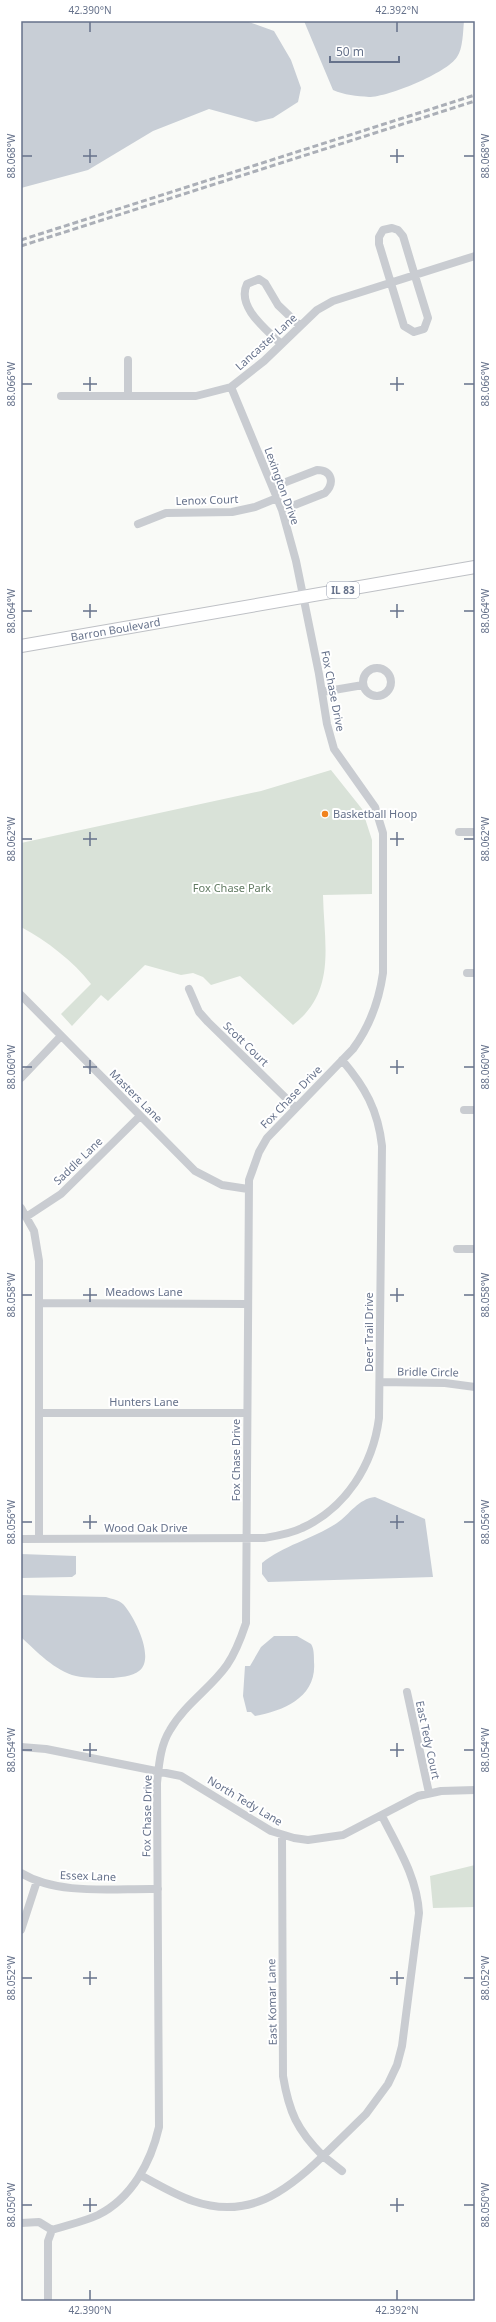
<svg xmlns="http://www.w3.org/2000/svg" width="496" height="2322" font-family="'Noto Sans',sans-serif">
<style>
.green{fill:#d9e2d8}
.water{fill:#c8ced6}
.lines{fill:none;stroke-linecap:round;stroke-linejoin:round}
.primary-casing{stroke:#bec0c5;stroke-width:14}
.minor{stroke:#c9ccd1;stroke-width:8}
.primary{stroke:#fff;stroke-width:12}
.rail{stroke:#abafb7;stroke-width:3;stroke-dasharray:6 3;stroke-linecap:butt}
.ticks{fill:none;stroke:#66728b;stroke-width:1.5}
.poi-dot{fill:#f1831f;stroke:#fff;stroke-width:1.5}
.labels{text-anchor:middle;stroke-width:4;stroke-linejoin:round;paint-order:stroke}
.shield{fill:#fff;stroke:#949cae;stroke-width:1}
.shield-label{font-size:10px;font-weight:bold;fill:#66728b}
.street-label{font-size:11px;fill:#66728b;stroke:#fff}
.poi-label{font-size:11px;fill:#66728b;stroke:#fff;text-anchor:start}
.park-label{font-size:11px;fill:#627b63;stroke:#fff}
.neatline{fill:none;stroke:#66728b;stroke-width:1.5}
.ticks-label{font-size:10px;text-anchor:middle;fill:#66728b}
</style>
<rect width="100%" height="100%" fill="#f9faf7"/>
<path class="green" d="M331 770 362 809 372 840V894L323 895C324 944 337 991 293 1025L240 976 211 985 203 977 193 973 181 975 145 965 108 1001 101 995 72 1026 61 1014 91 984C73 961 47 941 21 927V843L261 791Z
M475 1865V1907L433 1908 430 1876Z"/>
<path class="water" d="M21 21H246L274 31 291 60 301 88 298 102 273 118 256 122 209 109 153 131 88 170 21 188Z
M304 21H464C463 31 463 49 457 57 447 73 388 97 369 97 357 96 344 95 333 90Z
M375 1497 425 1519 433 1577 268 1582 262 1574V1563C282 1546 315 1538 337 1523 350 1514 358 1499 375 1497Z
M21 1554 76 1556V1574L72 1577 21 1578Z
M21 1595 106 1597C112 1599 119 1600 123 1604 134 1616 156 1658 139 1671 133 1676 118 1678 110 1678 99 1678 86 1678 76 1676 55 1671 36 1651 21 1637Z
M274 1636H297L311 1644C314 1648 314 1656 314 1662 317 1697 284 1711 255 1716L251 1712H247L243 1696 245 1666H250L261 1647Z"/>
<g class="lines">
<defs>
<g id="primary">
<path id="s1" d="M21 646 475 567"/>
</g>
</defs>
<use href="#primary" class="primary-casing"/>
<path class="minor" d="M392 228 398 230 403 236 415 276 428 318 424 329 414 332 404 326 379 244V237L383 230Z
M281 344C267 330 236 307 247 284L259 279 265 283 278 305 300 326
M128 360V396
M61 396H196L231 387 264 361 317 310 333 301 475 256
M273 487 317 470C332 470 335 483 325 493L282 510
M138 524 166 513 232 512 255 507 277 498
M363 682a14 14 0 1 1 28 0a14 14 0 1 1-28 0Z
M322 692 363 685
M459 832H475
M467 973H475
M189 989 199 1012 208 1022 296 1108
M21 995 195 1171 222 1185 248 1189
M21 1078 61 1036
M464 1110H475
M21 1208 34 1231 39 1261V1539
M26 1217 61 1194 140 1116
M457 1249H475
M39 1303 247 1304
M380 1382 445 1383 475 1387
M40 1413H247
M21 1539 264 1538C276 1536 290 1534 302 1528 346 1508 373 1465 379 1418L382 1146C378 1110 365 1087 342 1060
M407 1692 429 1793
M21 1747 46 1749 181 1776 271 1831 294 1838 308 1840 343 1835 418 1796 441 1791 475 1790
M282 1835 283 2076C289 2112 297 2130 323 2156L366 2114 388 2084 397 2065 402 2046 419 1913C417 1877 398 1848 382 1816
M21 1873C59 1896 115 1888 158 1889
M21 1930 37 1881
M140 2175C157 2184 175 2195 193 2201 248 2220 286 2192 323 2156L342 2171
M21 2223 39 2222 52 2230
M48 2301V2241L52 2230C67 2225 83 2222 98 2215 132 2198 151 2162 159 2127L157 1783C159 1765 160 1746 170 1730 185 1704 211 1688 227 1665 236 1652 241 1638 246 1623L249 1180 259 1152 267 1138 353 1049C370 1026 379 1001 383 973V833L375 807 334 749 327 724 319 674 296 561 282 510 231 387"/>
<use href="#primary" class="primary"/>
<path class="rail" d="M21 240 475 95
M21 246 475 101"/>
</g>
<path class="ticks" d="M90 22V32M397 22V32M90 149V163M397 149V163M22 156H32M83 156H97M390 156H404M464 156H474M90 377V391M397 377V391M22 384H32M83 384H97M390 384H404M464 384H474M90 604V618M397 604V618M22 611H32M83 611H97M390 611H404M464 611H474M90 832V846M397 832V846M22 839H32M83 839H97M390 839H404M464 839H474M90 1060V1074M397 1060V1074M22 1067H32M83 1067H97M390 1067H404M464 1067H474M90 1288V1302M397 1288V1302M22 1295H32M83 1295H97M390 1295H404M464 1295H474M90 1515V1529M397 1515V1529M22 1522H32M83 1522H97M390 1522H404M464 1522H474M90 1743V1757M397 1743V1757M22 1750H32M83 1750H97M390 1750H404M464 1750H474M90 1971V1985M397 1971V1985M22 1978H32M83 1978H97M390 1978H404M464 1978H474M90 2198V2212M397 2198V2212M22 2205H32M83 2205H97M390 2205H404M464 2205H474M90 2290V2300M397 2290V2300"/>
<circle class="poi-dot" cx="325" cy="814" r="4"/>
<g class="labels">
<rect class="shield" x="327" y="582" width="32" height="16" rx="3"/>
<g class="shield-label">
<text x="343" y="594">IL 83</text>
</g>
<g class="street-label">
<text transform="translate(266 342) rotate(-42)" y="4">Lancaster Lane</text>
<text transform="translate(282 486) rotate(70)" y="4">Lexington Drive</text>
<text transform="translate(207 500) rotate(-2)" y="4">Lenox Court</text>
<text dy="4" stroke="none"><textPath href="#s1" startOffset="96">Barron Boulevard</textPath></text>
<text transform="translate(333 691) rotate(79)" y="4">Fox Chase Drive</text>
<text transform="translate(246 1044) rotate(44)" y="4">Scott Court</text>
<text transform="translate(136 1096) rotate(45)" y="4">Masters Lane</text>
<text transform="translate(291 1097) rotate(-46)" y="4">Fox Chase Drive</text>
<text transform="translate(78 1161) rotate(-44)" y="4">Saddle Lane</text>
<text x="144" y="1296">Meadows Lane</text>
<text transform="translate(369 1332) rotate(-90)" y="4">Deer Trail Drive</text>
<text transform="translate(428 1372) rotate(1)" y="4">Bridle Circle</text>
<text x="144" y="1406">Hunters Lane</text>
<text transform="translate(236 1460) rotate(-90)" y="4">Fox Chase Drive</text>
<text x="146" y="1532">Wood Oak Drive</text>
<text transform="translate(428 1740) rotate(78)" y="4">East Tedy Court</text>
<text transform="translate(245 1801) rotate(31)" y="4">North Tedy Lane</text>
<text transform="translate(147 1816) rotate(-89)" y="4">Fox Chase Drive</text>
<text transform="translate(88 1876) rotate(2)" y="4">Essex Lane</text>
<text transform="translate(272 2002) rotate(-91)" y="4">East Komar Lane</text>
</g>
<g class="poi-label">
<text x="333" y="818">Basketball Hoop</text>
</g>
<g class="park-label">
<text x="232" y="892">Fox Chase Park</text>
</g>
</g>
<rect width="496" height="2322" fill="none" stroke="#ffffff" stroke-width="44"/>
<path d="M330 56v6h69v-6" fill="none" stroke="#66728b" stroke-width="2"/>
<text x="336" y="56" font-size="12" fill="#66728b" stroke="#ffffff" stroke-width="3" paint-order="stroke">50 m</text>
<rect x="22" y="22" width="452" height="2278" class="neatline"/>
<g class="ticks-label">
<text x="90" y="14">42.390°N</text>
<text x="397" y="14">42.392°N</text>
<text transform="translate(485 156) rotate(-90)" y="4">88.068°W</text>
<text transform="translate(11 156) rotate(-90)" y="4">88.068°W</text>
<text transform="translate(11 384) rotate(-90)" y="4">88.066°W</text>
<text transform="translate(485 384) rotate(-90)" y="4">88.066°W</text>
<text transform="translate(11 611) rotate(-90)" y="4">88.064°W</text>
<text transform="translate(485 611) rotate(-90)" y="4">88.064°W</text>
<text transform="translate(11 839) rotate(-90)" y="4">88.062°W</text>
<text transform="translate(485 839) rotate(-90)" y="4">88.062°W</text>
<text transform="translate(485 1067) rotate(-90)" y="4">88.060°W</text>
<text transform="translate(11 1067) rotate(-90)" y="4">88.060°W</text>
<text transform="translate(485 1295) rotate(-90)" y="4">88.058°W</text>
<text transform="translate(11 1295) rotate(-90)" y="4">88.058°W</text>
<text transform="translate(485 1522) rotate(-90)" y="4">88.056°W</text>
<text transform="translate(11 1522) rotate(-90)" y="4">88.056°W</text>
<text transform="translate(11 1750) rotate(-90)" y="4">88.054°W</text>
<text transform="translate(485 1750) rotate(-90)" y="4">88.054°W</text>
<text transform="translate(485 1978) rotate(-90)" y="4">88.052°W</text>
<text transform="translate(11 1978) rotate(-90)" y="4">88.052°W</text>
<text transform="translate(11 2205) rotate(-90)" y="4">88.050°W</text>
<text transform="translate(485 2205) rotate(-90)" y="4">88.050°W</text>
<text x="90" y="2314">42.390°N</text>
<text x="397" y="2314">42.392°N</text>
</g>
</svg>
